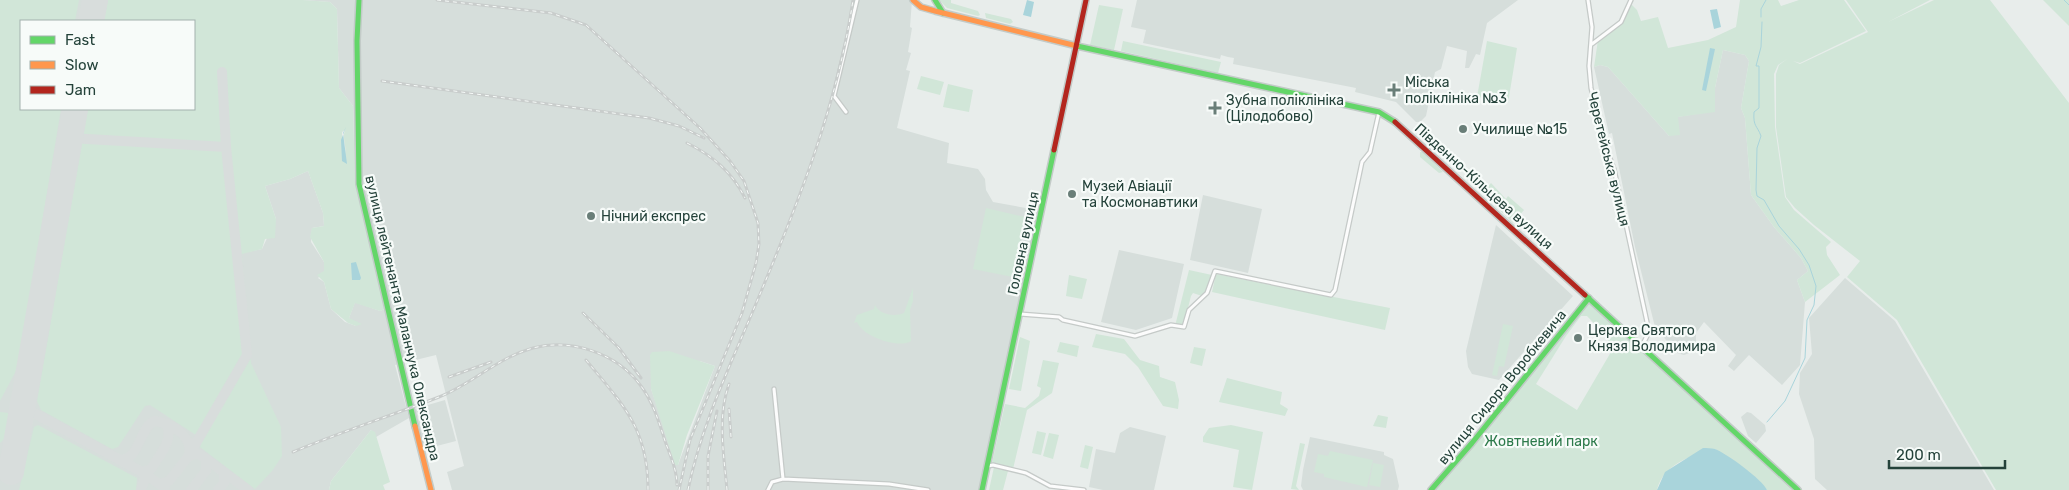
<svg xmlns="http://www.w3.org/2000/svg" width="2069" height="490" font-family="Rubik,sans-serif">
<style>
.built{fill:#d6dedb;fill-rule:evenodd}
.green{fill:#d1e6d8;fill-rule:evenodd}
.water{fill:#a9d4db}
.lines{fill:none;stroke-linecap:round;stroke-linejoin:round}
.stream{stroke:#a9d4db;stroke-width:1}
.taxiway{stroke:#d8dddc;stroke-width:10}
.runway{stroke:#d8dddc;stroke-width:26}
.street-casing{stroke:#c5cac8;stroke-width:5.5}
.fast-casing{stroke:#c3cbc8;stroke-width:8}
.slow-casing{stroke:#c3cbc8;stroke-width:8}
.jam-casing{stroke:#c3cbc8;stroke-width:8}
.street{stroke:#fcfcfc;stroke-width:3}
.fast{stroke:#63d668;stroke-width:5}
.slow{stroke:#ff974d;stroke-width:5}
.jam{stroke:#b3261e;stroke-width:5}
.rail-casing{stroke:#c9cdcc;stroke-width:3}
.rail{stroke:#f7fbf9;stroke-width:1;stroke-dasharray:4;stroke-linecap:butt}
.poi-dot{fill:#697e78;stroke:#f7fbf9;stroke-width:2}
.labels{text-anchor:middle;stroke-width:4.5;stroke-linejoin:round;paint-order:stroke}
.poi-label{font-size:14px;fill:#24423a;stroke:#f7fbf9;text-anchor:start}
.street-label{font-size:14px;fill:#24423a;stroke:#f7fbf9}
.park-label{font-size:14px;fill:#2d7a4b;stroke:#f7fbf9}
</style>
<rect width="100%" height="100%" fill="#e8edeb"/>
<path class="built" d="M44 0H209L242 253 262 249 276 219 265 186 290 179 308 171 323 213 324 226 312 228 311 242 324 262 325 271 318 278 324 282 331 309 345 322 356 326 349 318 355 302 380 311 385 309 355 179 353 106 339 88 337 9 330 2 303 0H912L910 27 912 28 908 52 911 53 906 70 910 71 897 128 949 143 947 163 978 169 985 179 986 190 993 202 1042 211 981 490H452L447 472 464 466 436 355 395 365 409 418 376 437 371 430 331 481 329 490H0V16L21 109H194V21H38ZM700 361 715 366 678 465 651 389Z
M1137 0H1518L1487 23 1480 55 1476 54 1469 68H1465L1467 51 1447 46 1441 69 1435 72 1426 116 1420 122H1416L1396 102 1355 92 1356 88 1233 64 1234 58 1228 57 1221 55 1220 59 1143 43 1146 30 1131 27Z
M1723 50 1745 55 1749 61 1741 108 1745 118 1751 195 1774 227 1801 258 1808 271 1797 280 1805 302 1800 365 1782 385 1749 355 1734 371 1728 366 1736 355 1704 322 1696 333V345L1692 352 1684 355 1677 353 1655 327 1635 247 1612 133 1609 134 1594 67 1600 65 1608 67 1669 136 1677 117 1715 111V88Z
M1203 195 1262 209 1248 273 1190 260Z
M1496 225 1573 296 1499 380 1472 374 1468 367 1466 351Z
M1119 250 1184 264 1172 318 1136 330 1101 322Z
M1845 278 1895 321 1994 490H1827L1815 479 1814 439 1799 394 1800 373 1812 354 1809 318Z
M445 400 456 441 425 449 414 409Z
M1747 412 1751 413 1765 425 1766 431 1756 443 1748 436 1741 417Z
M1130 427 1166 436 1154 490H1103L1089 487 1096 449 1115 453 1120 433Z
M1310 437 1384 452V455L1393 459 1399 486 1398 490H1303L1301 486 1303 470Z"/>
<path class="green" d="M0 0H79L75 21H21V109H61L18 367 0 401Z
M108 0H303L330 2 337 9 339 88 353 106 355 179 385 309 380 311 355 303 349 318 362 324 356 326 348 323 331 309 324 282 317 275 324 271V262L310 237 312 228 324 226 323 213 308 171 290 179 265 186 276 219 275 238 265 239 262 249 242 254 251 363 281 427 282 456 272 471 255 489 200 447 202 439 150 405 145 406 118 447 112 449 41 410 37 401 88 109H194V21H104ZM345 130C341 141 350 150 342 161V132Z
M939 0H951V3L978 11 980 15 978 16 947 8Z
M1740 0H1778L1781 6 1799 0H1844L1866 31 1800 63 1793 61 1800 64 1868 32 1846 0H1930L1888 22 1934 0H1990L2069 103V490H1996L1897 320 1847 277 1860 261 1814 225 1795 208 1786 197 1776 127V74L1779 65 1787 59 1778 65 1774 74 1775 127 1785 197 1794 210 1831 242 1826 247 1827 255 1840 275 1805 302 1797 280 1808 271 1801 258 1774 227 1751 195 1745 118 1741 108 1749 61 1745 55 1723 50 1715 88V112L1678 117 1680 135 1669 136 1608 67 1600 65 1594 67 1598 40 1620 24 1630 3 1637 10 1641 21 1658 17 1668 48 1708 40 1736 27Z
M2043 0H2069V26Z
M1099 5 1123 9 1114 50 1090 45Z
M985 13 1011 19 1013 22 1010 24 986 18Z
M1123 41 1221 62 1218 73 1121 51Z
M1487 41 1517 48 1508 103 1477 97Z
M921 76 944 82 940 95 917 89Z
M948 84 973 90 969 112 943 107Z
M1420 152H1423L1443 172 1439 173 1420 157Z
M1491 183 1506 199 1508 196 1524 210 1513 223 1484 195 1483 192Z
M986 208 1025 217 1013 277 973 269Z
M1189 270 1212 275 1209 294 1205 297 1193 293 1191 296 1183 328 1175 326Z
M1216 274 1390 308 1385 330 1212 292Z
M1069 275 1087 279 1082 299 1066 296Z
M913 288V301L910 310 911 341C899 349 863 337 857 322L854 323 857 315 874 309 875 305C880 315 894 317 904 313Z
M1589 299 1797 490H1767L1756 478 1715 449C1692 455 1663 464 1657 490H1431ZM1581 316H1587L1607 337 1611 352 1577 410 1536 384 1566 336Z
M1503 324 1513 326 1504 367 1499 366 1497 376 1492 375Z
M1096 334 1124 339 1140 360 1159 366 1160 377 1175 382 1179 400 1178 409 1163 406 1138 367 1125 354 1092 347Z
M1020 337 1030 341 1021 391 1009 389Z
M1060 342 1079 346 1077 357 1057 352Z
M1194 347 1206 349 1202 366 1190 363Z
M669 351 715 366 687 435 678 465H675L651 389 650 355 652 352Z
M1043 360 1059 363 1052 393 1027 410 1013 469 992 463 1005 404 1025 408 1039 396 1041 388 1037 386Z
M1227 378 1282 392 1280 404 1288 409 1285 416 1219 402Z
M0 412 9 413 6 437 0 443Z
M1378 415 1388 417 1386 428 1373 426Z
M38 425 137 478 136 490H19L34 427Z
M1231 425 1263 432 1252 490 1233 487 1239 450 1203 442V437L1209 428Z
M371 430 375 432 390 482 383 485 385 490H329L331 481Z
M1037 431 1046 433 1041 455 1032 453Z
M1049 433 1059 435 1053 459 1043 456Z
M1300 443 1305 444 1296 486 1299 490 1291 489Z
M1085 445 1093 447 1088 469 1080 467Z
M1330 451 1373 460 1367 487 1324 477V474L1314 472 1318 454 1328 456Z
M1373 463 1384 465 1380 487 1369 485Z
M994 467 1008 471 1003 490H989Z"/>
<path class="water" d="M1027 0 1034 2 1031 17 1023 15Z
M1717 9 1721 27 1714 29 1710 10Z
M1710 48 1715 49 1706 91 1702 90Z
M346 127 343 133 347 164 342 161 341 140Z
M356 262 361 278 360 280H352L351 263Z
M1703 448C1707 448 1711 448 1715 449 1726 453 1763 480 1767 490H1657L1665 472Z"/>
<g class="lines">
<path class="stream" d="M2064 0 2069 5
M1761 17V9L1766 0
M1762 22 1761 47 1756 66H1759V108L1754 112C1753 127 1757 125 1761 136L1757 148 1756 190 1757 196 1764 200 1779 226 1799 249 1809 265 1816 286 1814 305 1807 320 1805 358 1785 401 1767 422"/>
<path class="taxiway" d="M70 138 226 147
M32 412 142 472 165 488
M20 422 24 413 32 412 24 405V397
M188 457 194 454H199L248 490
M119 459C139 464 139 426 155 421 171 423 193 436 189 454
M160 484 169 481 188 457 247 355 226 147 222 72
M141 490 145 478 142 472 151 469C159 456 175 438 166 425
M191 490 206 471V461
M218 490 224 483V473"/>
<path class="runway" d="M91 21 95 0
M11 472 75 109"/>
<defs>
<path id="street" d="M1588 0 1592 27 1589 66 1591 88 1605 145 1614 169 1647 322V336L1642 346
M1592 44 1621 22 1631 0
M846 112 834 96 857 0
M1020 314 1059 317 1063 320 1135 336 1171 325 1184 327 1189 310 1207 293 1215 271 1331 295 1335 290 1362 162 1370 152 1379 112
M774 389 783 479
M988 466 993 465 1026 473 1050 486 1084 490
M768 490 772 482 783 479 889 484 928 490"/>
<path id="fast" d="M359 0 357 41 359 184 415 426
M935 0 943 13
M1077 46 1379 112 1395 122
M1585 295 1798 490
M982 490 1054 150
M1431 490 1472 443 1589 298"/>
<path id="slow" d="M913 0 921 7 935 11 1077 46
M415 426 431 490"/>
<path id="jam" d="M1395 122 1585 295
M1054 150 1086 0"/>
</defs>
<use href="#street" class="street-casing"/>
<use href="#fast" class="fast-casing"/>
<use href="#slow" class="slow-casing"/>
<use href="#jam" class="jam-casing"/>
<use href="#street" class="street"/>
<use href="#fast" class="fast"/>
<use href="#slow" class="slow"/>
<use href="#jam" class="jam"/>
<defs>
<path id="rail" d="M437 0 551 13 586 25 700 128 730 161 744 181 758 223 759 244 756 263 742 313 690 440 679 490
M382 81 649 118 679 126 704 138
M687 143C713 156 732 172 745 198
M583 313 619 348 641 378
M586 360C623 405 648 428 648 490
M449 377 491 362
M729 409 731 437
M293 452C341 432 390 416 439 397 472 384 497 358 533 348 571 338 617 353 641 386 653 402 659 422 665 441 670 455 677 470 677 485
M688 490C701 426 730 366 755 306 797 206 837 107 853 0
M708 490V456L717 411
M727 490C724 456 717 417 729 384"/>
</defs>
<use href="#rail" class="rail-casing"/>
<use href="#rail" class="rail"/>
</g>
<g class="poi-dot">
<path d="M1391.5 82.5h5v5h5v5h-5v5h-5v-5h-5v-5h5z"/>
<path d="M1212.5 100.5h5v5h5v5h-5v5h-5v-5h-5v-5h5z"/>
<circle cx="1463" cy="129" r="5"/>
<circle cx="1072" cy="194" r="5"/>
<circle cx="591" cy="216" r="5"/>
<circle cx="1578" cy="338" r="5"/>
</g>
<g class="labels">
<g class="poi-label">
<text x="1405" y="87">Міська<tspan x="1405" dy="16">поліклініка №3</tspan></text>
<text x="1226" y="105">Зубна поліклініка<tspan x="1226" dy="16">(Цілодобово)</tspan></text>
<text x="1473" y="134">Училище №15</text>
<text x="1082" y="191">Музей Авіації<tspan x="1082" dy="16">та Космонавтики</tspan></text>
<text x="601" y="221">Нічний експрес</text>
<text x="1588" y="335">Церква Святого<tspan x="1588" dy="16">Князя Володимира</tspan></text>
</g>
<g class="street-label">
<text transform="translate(1609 159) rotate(76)" y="5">Черетейська вулиця</text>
<text transform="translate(1484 186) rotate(42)" y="5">Південно-Кільцева вулиця</text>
<text transform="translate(1023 243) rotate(-78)" y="5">Головна вулиця</text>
<text transform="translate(403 318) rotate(77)" y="5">вулиця лейтенанта Маланчука Олександра</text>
<text transform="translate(1502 387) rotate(-51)" y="5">вулиця Сидора Воробкевича</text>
</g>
<g class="park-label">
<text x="1541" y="446">Жовтневий парк</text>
</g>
</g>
<rect x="20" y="20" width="175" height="90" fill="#f7fbf9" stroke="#a3b1ad"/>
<rect x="30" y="36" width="25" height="8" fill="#63d668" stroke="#a3b1ad"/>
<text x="65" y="45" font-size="15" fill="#24423a">Fast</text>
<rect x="30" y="61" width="25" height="8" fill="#ff974d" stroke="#a3b1ad"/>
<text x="65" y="70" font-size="15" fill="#24423a">Slow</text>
<rect x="30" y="86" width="25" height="8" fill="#b3261e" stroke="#a3b1ad"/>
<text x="65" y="95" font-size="15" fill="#24423a">Jam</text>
<path d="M1889 460v8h116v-8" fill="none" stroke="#24423a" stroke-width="2.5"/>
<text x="1896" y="460" font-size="15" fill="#24423a" stroke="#f7fbf9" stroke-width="4" paint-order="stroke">200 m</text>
</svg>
